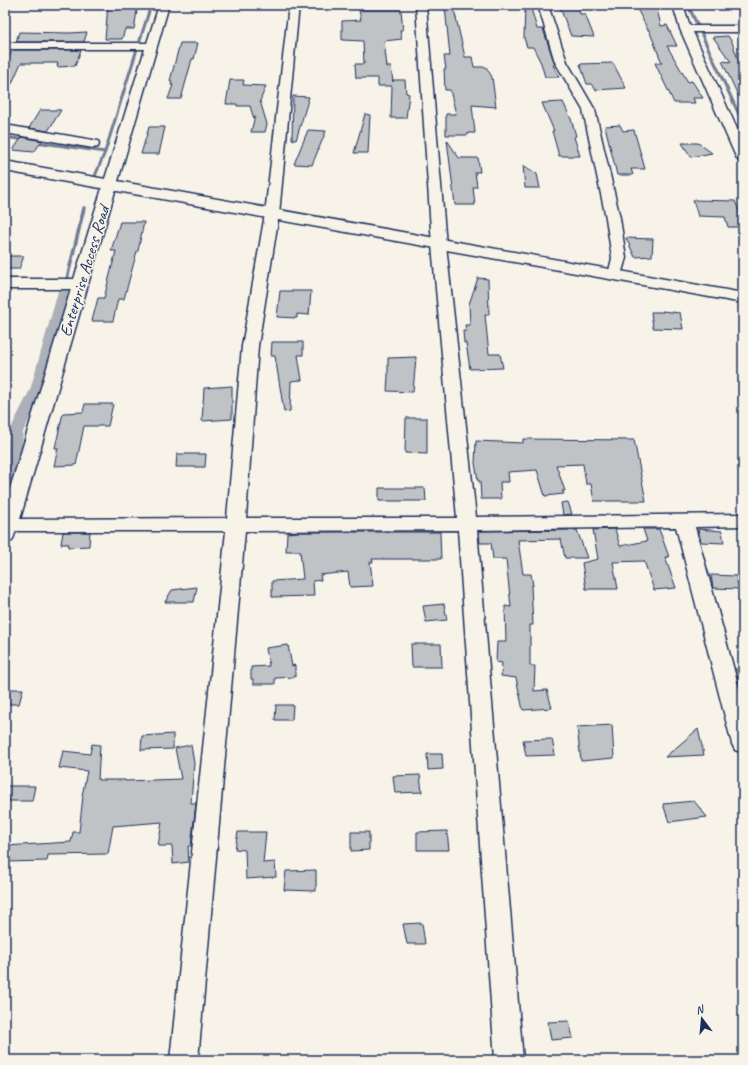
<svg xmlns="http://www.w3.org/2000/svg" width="748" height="1065" font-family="Caveat,sans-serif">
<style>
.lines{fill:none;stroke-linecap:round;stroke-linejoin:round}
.stream-far1{stroke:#727c95;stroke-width:3}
.stream{stroke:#727c95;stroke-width:3.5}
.canal{fill:#acb0b9;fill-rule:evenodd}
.building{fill:#c0c3c5;stroke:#1b2f5e}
.street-casing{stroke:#1b2f5e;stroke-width:3}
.secondary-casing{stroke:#1b2f5e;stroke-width:3}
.street{fill:#f7f3e8;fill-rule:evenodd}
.secondary{fill:#f7f3e8;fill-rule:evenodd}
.labels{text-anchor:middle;stroke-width:3;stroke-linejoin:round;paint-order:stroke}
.far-street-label{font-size:17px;fill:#1b2f5e;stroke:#f7f3e8}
</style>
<rect width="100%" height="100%" fill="#f7f3e8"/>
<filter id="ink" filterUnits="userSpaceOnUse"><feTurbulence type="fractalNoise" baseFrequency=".025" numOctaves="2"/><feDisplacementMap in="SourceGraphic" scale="8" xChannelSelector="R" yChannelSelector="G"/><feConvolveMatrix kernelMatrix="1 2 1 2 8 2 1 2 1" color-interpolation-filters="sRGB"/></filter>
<g filter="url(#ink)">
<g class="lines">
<path class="stream-far1" d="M688 5 743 123
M140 40 151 5
M5 137 25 140
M36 142 105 152
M95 176 105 152 137 49"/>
<path class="stream" d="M67 279 84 208"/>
<path class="canal" d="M64 288 69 289 70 292 44 390 23 432 21 463 10 482 5 484V464L9 432 30 390 58 292 59 289Z"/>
</g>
<path class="building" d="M108 5H138L134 29H125L122 39H105Z
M453 5 465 57H472L474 67H486L492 77 496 107 472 105 475 133H468V135H446V114H456L450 90H445L444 69H446L444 56H450L445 7Z
M525 5H530L537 29H543L555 65H553L559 77H545L541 63 533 47H527L524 38Z
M559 5H578L580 14H585L594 37 571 36Z
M635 5H656L661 26 667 25 677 46H667L688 82 692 81 703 98H693L695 103H674L655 63H662L649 30H648Z
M359 10H401L403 30H400L402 39 384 41 387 67H391L393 82V80H405L406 93 409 94 406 118H391L392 86H378V78H356L355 64H364L363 41 342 40V21L361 20Z
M19 32 69 33 87 32 84 42H16Z
M728 36 732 42 739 62H743V106L722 61 731 62 713 37Z
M180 43H198L194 59H192L181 99H168L173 85H171L172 81H170Z
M12 50H81L75 66 57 67 58 63H21L5 99V70Z
M613 63 626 88 596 90 591 84H587L580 64Z
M230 80H244L243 85 266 86 260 101 267 124 265 132H251L255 116 254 119 250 106H237V104H226Z
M293 96 309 97 296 140 292 139Z
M563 102 571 119 576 136 574 137 580 156H559L552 131H554L542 103Z
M40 110H61L48 131 29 128Z
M365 114 370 115 368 153H354Z
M620 125 623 131 634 130 645 169H631L633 175H617L605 126Z
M149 127H165L159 154H141Z
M308 130 326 131 312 165 294 164Z
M22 137 42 141 34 152 13 150Z
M447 140 459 158H478L480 172H475L477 187H473L475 205H455Z
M682 143H698L712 153 691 157Z
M523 165 537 174 540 188H525Z
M693 200 735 201 743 220V227H728L725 217 698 216Z
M120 222H144L138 251H137L124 299H118L113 321H92L98 298H104L116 251H111Z
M626 238 653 239 652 256 635 257Z
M5 256H24L19 269H5Z
M478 278 488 279 489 315H485L489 354H500L503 368 470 369 466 343H464L463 331H466L465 325H470L469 304Z
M280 291H311L309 315 297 314V318L277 317Z
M662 311 680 313 683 329 653 328 651 312H663Z
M272 342H303V355H298L302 380 291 381 290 411 284 412 275 356H271Z
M416 357 413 392 387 391 388 376V358Z
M232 386V419L202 421 204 388Z
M85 404H113L108 426H84L76 465 54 466 58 448H55L63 413 83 412Z
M406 418H427V454L405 453Z
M523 439 634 440 646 501H594L591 484H586L583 464 556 465 565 491H562L564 494 545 496 537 470 508 472 509 482H500L501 499H481L480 481H478L475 463 476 441 523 443Z
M177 454H206L205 467H176Z
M379 488H425L426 501H379Z
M568 502 572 514 563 515 561 503Z
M615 529 620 546 647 541 643 529H659L669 557H665L676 588 654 590 644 561 613 562 618 589H586L582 563 598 559 593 530Z
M698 529 722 531 724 543 701 542Z
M577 530 587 558H565L561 539 518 540 523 574H531L533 586H531L533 625H530V666H535L534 691 547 690 552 708 523 710 516 678 501 676 502 663 496 662 497 642H506L505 606 511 607 506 559H493L491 543H480L479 531Z
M63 532H90L89 546 68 547 69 544H61Z
M298 532H440L441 559H372L373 562H370L373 586 350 587 348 572 320 575 321 580 313 581 314 596 272 597V581L303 579 300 551H286L287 533Z
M711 575 736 576 739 589 713 588Z
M197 587 194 602H165L172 590Z
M444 604 447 620 426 622 423 606Z
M411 644H441L442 667H412Z
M288 645 292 666 295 665V677L275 678V684H253V679H251V667L269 666 266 648Z
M735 669H743V684H739Z
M5 689H23L19 704H5Z
M276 705H293L292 720H275Z
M612 725 614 758 581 761 577 727Z
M698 729 704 755 665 757Z
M173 734V749L141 750 142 736Z
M552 739 555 755 526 756 523 740Z
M92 744 100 745 98 780H125V781L181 779 175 748 191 745 194 763 191 803H196L191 846H188L189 862 173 864 172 846H158L162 822 113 826 108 854 48 855 47 861 5 862V846L71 842 73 832H79L83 796H82L87 771 59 768 63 751 90 754Z
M427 754H442L443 769 428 770Z
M420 775 422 792 395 793 393 776Z
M5 786H35L32 801H5Z
M694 801 707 817 669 822 663 804Z
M447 831 449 850H417V832Z
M238 832H266L263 863 275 862 276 877 246 879 245 850 235 849Z
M351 832H369V850L351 851Z
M316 870V891L284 890 286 871Z
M422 923 425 944H407L403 924Z
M569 1021 573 1038 551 1040 548 1022Z"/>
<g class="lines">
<defs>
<path id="street" d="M159 5H169L20 519 227 518 242 346 265 214 289 5H299L279 214 258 346 246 518H457L432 245 416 5H426L446 245 476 517 743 514V526L695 527 743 703V753L735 750 732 744 676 527 477 530 523 1060H495L458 530 245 531 198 1060H170L226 531H16L12 541 5 542V505L71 289H5V279H74L145 49H5V43H147Z
M538 5H548L567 62 595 110 620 218 626 258 620 278 615 279 610 278 608 275 612 258 606 218 583 110 555 62Z
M673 5H683L690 26H743V32H693L743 142V161L738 160 736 157 680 29Z
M5 125 93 140 98 141 99 144 98 147 93 148 5 133Z"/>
<path id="secondary" d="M5 161 743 293V303L5 171Z"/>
</defs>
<use href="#street" class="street-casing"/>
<use href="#secondary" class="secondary-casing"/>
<use href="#street" class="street"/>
<use href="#secondary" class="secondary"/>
</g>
</g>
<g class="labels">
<g class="far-street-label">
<text transform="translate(84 271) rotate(-73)" y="6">Enterprise Access Road</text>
</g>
</g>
<rect width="748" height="1065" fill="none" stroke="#f7f3e8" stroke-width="20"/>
<rect x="10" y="10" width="728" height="1045" fill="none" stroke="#1b2f5e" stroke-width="1.5" filter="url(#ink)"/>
<g transform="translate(702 1019) rotate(344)" stroke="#f7f3e8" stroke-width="3" paint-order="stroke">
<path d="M0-3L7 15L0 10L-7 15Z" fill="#1b2f5e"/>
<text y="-6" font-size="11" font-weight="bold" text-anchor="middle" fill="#1b2f5e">N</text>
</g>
</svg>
